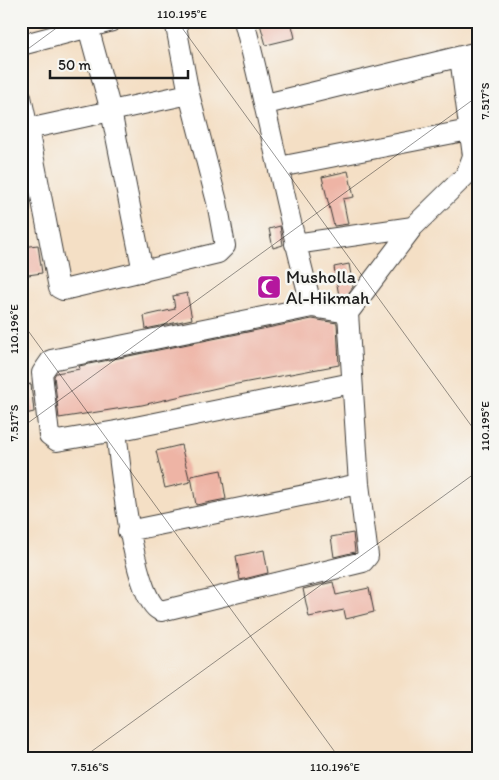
<svg xmlns="http://www.w3.org/2000/svg" width="499" height="780" font-family="Itim,sans-serif">
<style>
.building{fill:#eeb4a5}
.lines{fill:none;stroke-linecap:round;stroke-linejoin:round}
.minor-casing{stroke:#3c3935;stroke-width:22}
.minor{stroke:#fff;stroke-width:20}
.ticks{fill:none;stroke:#1c1c1c;stroke-width:1;stroke-opacity:0.45}
.labels{text-anchor:middle;stroke-width:5;stroke-linejoin:round;paint-order:stroke}
.poi-label{font-size:18px;fill:#1c1c1c;stroke:#f6f6f2;text-anchor:start}
.neatline{fill:none;stroke:#1c1c1c;stroke-width:2}
.ticks-label{font-size:12px;text-anchor:middle;fill:#1c1c1c}
</style>
<rect width="100%" height="100%" fill="#f6f6f2"/>
<filter id="ink" filterUnits="userSpaceOnUse"><feTurbulence type="fractalNoise" baseFrequency=".02" numOctaves="2"/><feDisplacementMap in="SourceGraphic" scale="10" xChannelSelector="R" yChannelSelector="G"/><feConvolveMatrix kernelMatrix="1 2 1 2 8 2 1 2 1" color-interpolation-filters="sRGB"/></filter>
<filter id="wash" filterUnits="userSpaceOnUse"><feTurbulence type="fractalNoise" baseFrequency=".0096" numOctaves="4" result="noise"/><feDisplacementMap in="SourceGraphic" scale="20" xChannelSelector="R" yChannelSelector="G"/><feGaussianBlur stdDeviation="1.12" result="paint"/><feColorMatrix in="noise" values="0 0 0 0 0 0 0 0 0 0 0 0 0 0 0 0 0 1.4 0 .05"/><feComposite in="paint" operator="in"/></filter>
<g filter="url(#wash)">
<rect width="100%" height="100%" fill="#f4dfc5"/>
<g id="blocks">
<path class="building" d="M269 21H291L295 38 266 45 260 24Z
M348 171 354 197 343 199 348 224 334 226 322 177Z
M280 226 283 245 273 248 269 229Z
M38 245 42 273 21 276V247Z
M349 264 353 287 347 295 339 296 334 267Z
M187 293 192 319 146 329 144 316 175 309 173 296Z
M312 319 337 323 339 365 221 387 142 405 59 418 54 376 56 373 80 369 79 366Z
M31 384 34 412 21 415V386Z
M181 445 190 482 165 488 156 451Z
M221 470 226 499 196 505 191 476Z
M353 533 355 552 334 557 331 537Z
M264 550 268 573 240 580 236 556Z
M333 582 336 595 369 588 374 612 346 619 344 610 309 617 303 589Z"/>
</g>
</g>
<g filter="url(#ink)">
<use href="#blocks" fill-opacity="0" stroke="#3c3935" stroke-width="1"/>
<g class="lines">
<defs>
<path id="minor" d="M175 21 189 94
M244 21C269 116 286 212 312 307
M88 27 111 111 143 272
M21 45 112 21
M189 94 217 202 225 246 218 253 63 290 59 288 28 129Z
M21 97 28 129
M266 104 478 52
M279 167 469 130
M295 244 413 227
M352 383 116 431 57 441 49 435 42 373 51 360 312 307 348 313 413 227 466 175 473 156 460 57
M116 431C120 461 133 603 161 611L363 562 368 556 359 484 348 313
M128 531 359 484"/>
</defs>
<use href="#minor" class="minor-casing"/>
<use href="#minor" class="minor"/>
</g>
</g>
<path class="ticks" d="M177 21 478 435M21 54 66 21M21 321 340 759M21 428 478 96M81 759 478 471"/>
<defs>
<symbol id="mosque-square" viewBox="-11 -11 22 22"><rect x="-9" y="-9" width="18" height="18" rx="4" fill="#b5179e" stroke="#f6f6f2"/><path d="M3.5-4.9A6 6 0 1 0 3.5 4.9A5 5 0 1 1 3.5-4.9Z" fill="#fff"/></symbol>
</defs>
<g fill-rule="evenodd">
<use href="#mosque-square" x="255" y="273" width="28" height="28"/>
</g>
<g class="labels">
<g class="poi-label">
<text x="286" y="283">Musholla<tspan x="286" dy="21">Al-Hikmah</tspan></text>
</g>
</g>
<rect width="499" height="780" fill="none" stroke="#f6f6f2" stroke-width="55"/>
<path d="M50 70v8h138v-8" fill="none" stroke="#1c1c1c" stroke-width="2.5"/>
<text x="58" y="70" font-size="15" fill="#1c1c1c" stroke="#f6f6f2" stroke-width="4" paint-order="stroke">50 m</text>
<rect x="28" y="28" width="444" height="724" class="neatline"/>
<g class="ticks-label">
<text x="182" y="18">110.195°E</text>
<text transform="translate(485 101) rotate(-90)" y="4">7.517°S</text>
<text transform="translate(14 329) rotate(-90)" y="4">110.196°E</text>
<text transform="translate(14 423) rotate(-90)" y="4">7.517°S</text>
<text transform="translate(485 426) rotate(-90)" y="4">110.195°E</text>
<text x="90" y="771">7.516°S</text>
<text x="335" y="771">110.196°E</text>
</g>
</svg>
